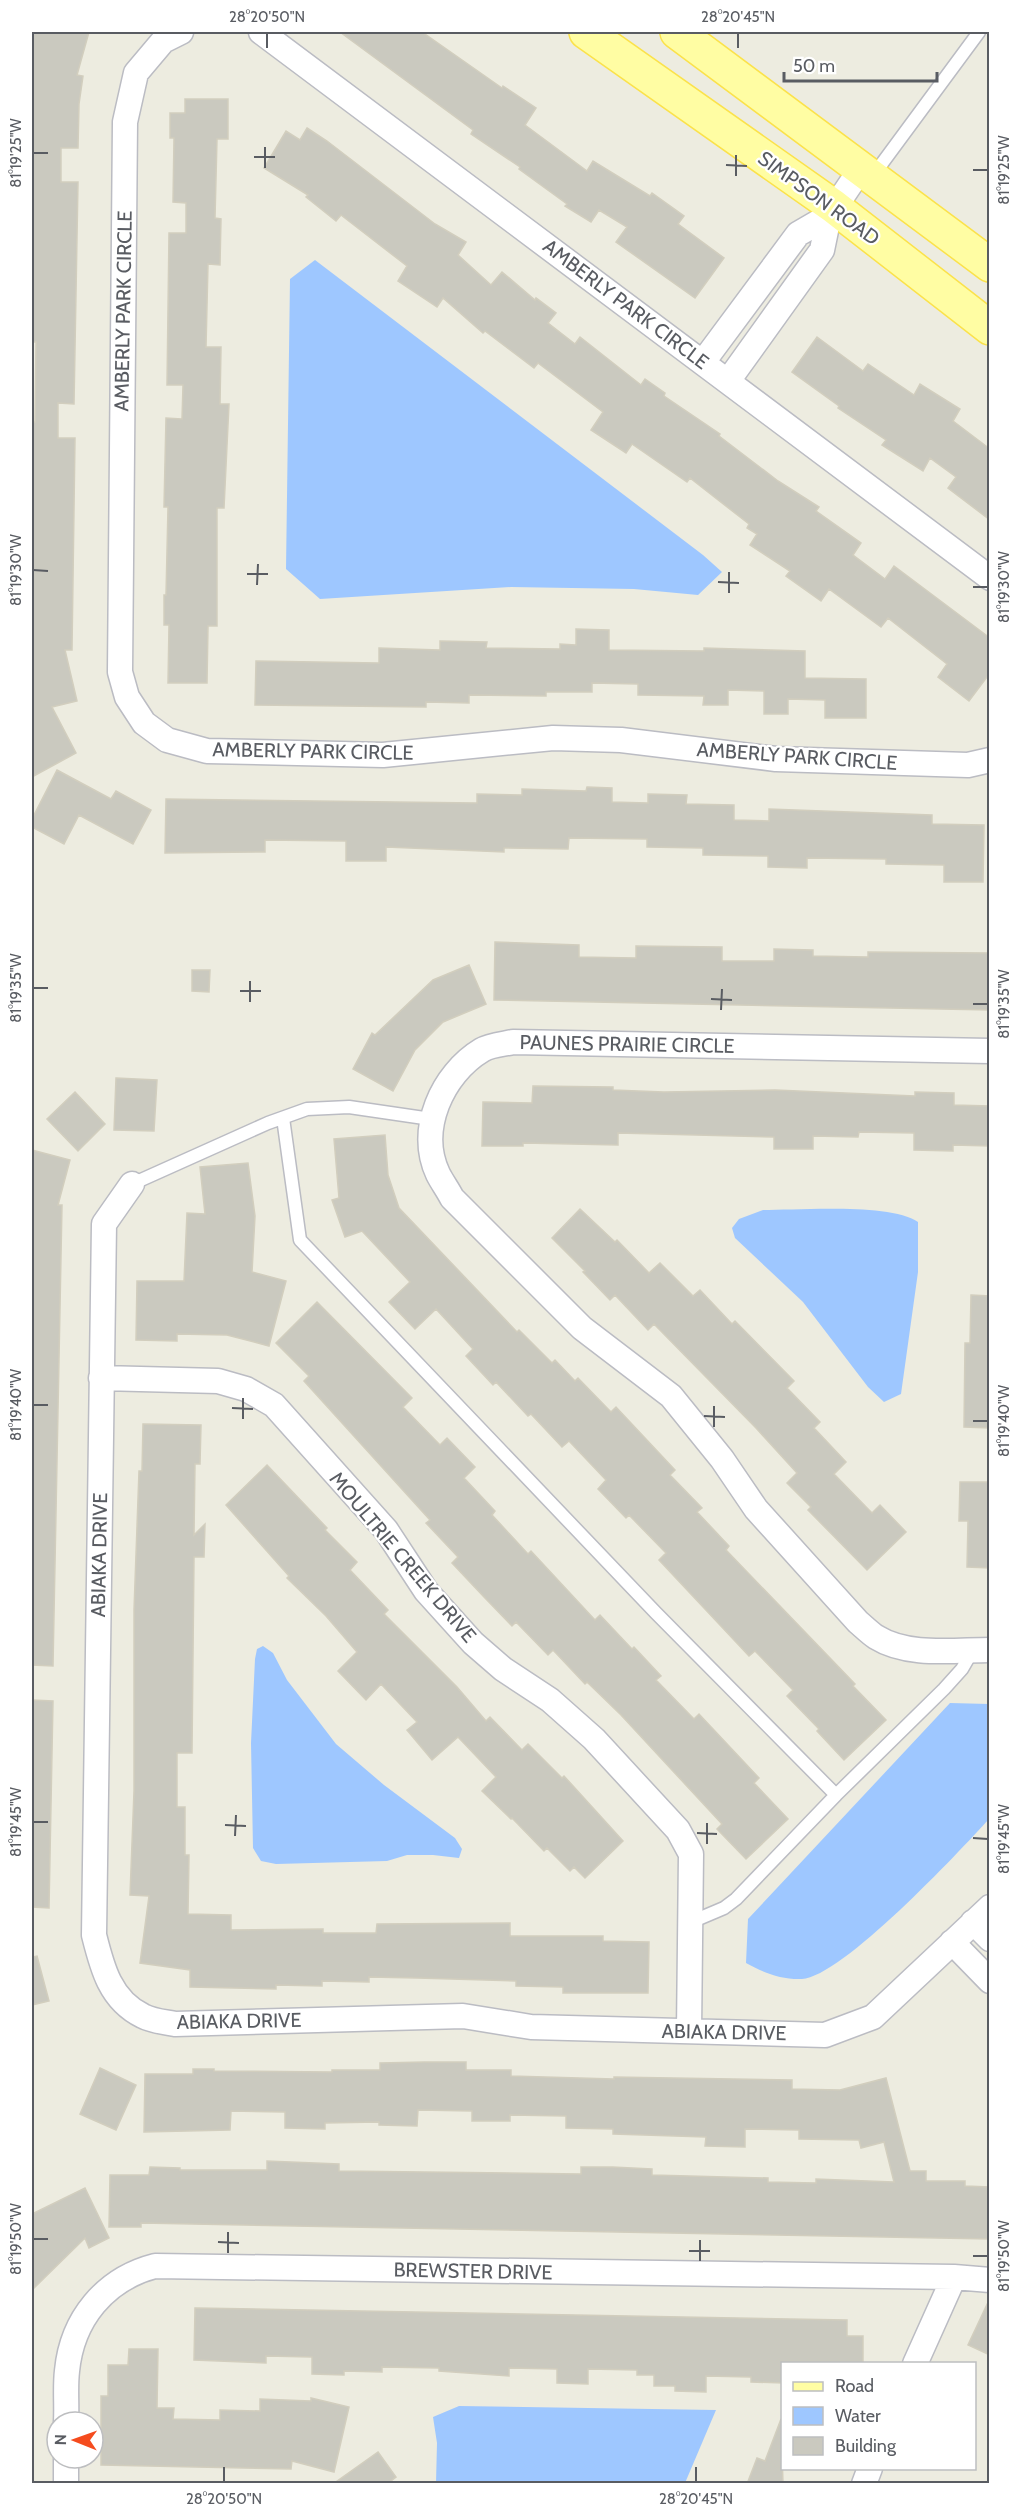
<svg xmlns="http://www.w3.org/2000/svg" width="1021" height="2515" font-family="Cabin,sans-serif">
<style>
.water{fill:#9ec7ff}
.building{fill:#cac9bf;stroke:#d2cebe;stroke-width:1.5}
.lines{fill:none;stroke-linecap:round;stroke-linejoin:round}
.service-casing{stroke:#bbbcc3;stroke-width:15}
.minor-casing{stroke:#bbbcc3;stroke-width:27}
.primary-casing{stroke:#fbe24b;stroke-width:36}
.service{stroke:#fff;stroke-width:12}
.minor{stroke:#fff;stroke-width:24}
.primary{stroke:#fffda3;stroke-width:33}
.ticks{fill:none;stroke:#595c62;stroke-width:2}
.labels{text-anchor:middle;stroke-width:4.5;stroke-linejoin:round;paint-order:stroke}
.street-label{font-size:20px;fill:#595c62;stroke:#fff}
.neatline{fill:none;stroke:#595c62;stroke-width:2}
.ticks-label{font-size:15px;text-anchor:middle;fill:#595c62}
</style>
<rect width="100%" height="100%" fill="#edece0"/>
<path class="water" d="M315 260 703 555 722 572 698 595 634 589 511 587 320 599 286 569 290 279Z
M763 1210C799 1210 891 1203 918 1222V1272L901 1394 884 1402 868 1387 803 1302 735 1238 732 1228 739 1219Z
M263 1646 273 1653 287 1680 336 1744 384 1785 455 1838 462 1849 459 1858 433 1855H407L387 1861 276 1864 261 1861 253 1848 251 1743 255 1659 257 1649Z
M950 1703 989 1704V1819C959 1852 842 1977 802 1979 782 1980 762 1972 746 1963L748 1919Z
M459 2406 716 2410 685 2483H436L437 2443 433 2417Z"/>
<path class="building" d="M32 32H89L77 75 83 76 79 104 78 148H61V182H78L74 404 58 403V438H75L72 650H65L77 701 52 707 76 753 32 777V422H35L36 342H32Z
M340 32H422L502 88 503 86 536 108 525 125 587 171 593 161 650 196 652 193 684 216 678 224 724 258 695 298 616 242 627 227 599 210 591 222 565 206 567 204 519 169 520 167 471 134 473 130Z
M185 99H228V139H217L215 218 221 219 220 265 208 264 206 347H221L220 404H229L224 508H217V626H208L207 683H168L169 625H164V595H166L168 507H164L166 418 182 419 183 385H167L169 233H186V203L173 202 174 138H170V113H185Z
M307 128 327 141 435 224 466 242 458 255 491 285 502 272 535 300 536 298 556 313 548 323 575 344 580 337 641 385 645 379 665 393 664 396 720 434 719 436 778 481 819 507 816 511 861 543 853 555 885 579 894 566 990 638V673L969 701 938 677 947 664 888 618 881 627 829 589 821 601 786 576 790 571 750 545 757 534 747 528 749 524 690 478 687 482 632 444 626 453 591 430 603 412 538 363 534 368 485 331 483 333 443 298 437 307 398 281 407 266 341 215 336 221 306 197 308 195 264 168 286 131 300 140Z
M817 337 863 371 868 364 914 395 920 384 960 409 953 421 990 449V520L948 488 956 477 930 458 923 471 882 445 886 440 838 408 839 406 792 372Z
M576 629 609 630V650L704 651V648L805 651V678L866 679V718H825V700L788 699V714H764V691L728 690V705H703L704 696 638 695V684L592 683V692H546V696L469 695V703L426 702V707L255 705 256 661 379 663V648L440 650V641L487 642 486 648 560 649V644L576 645Z
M57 770 111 799 116 791 151 810 133 844 79 815 64 844 32 827V819Z
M587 787 612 788V802L648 803V794L687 795 686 804 734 805V820L769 821V809L932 815V824L984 825 983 882H944V865L886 864V859L807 858V868L768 867V856L703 855V848L647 847V839L569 838 568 849 504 848V852L386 847V861H346V841L265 840V852L165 853 166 799 477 803V794L522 795V789L586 791Z
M495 942 579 945V957L636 958V946L722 947V961H774V949L813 950V956L868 957V952L990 953V1010L494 1000Z
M469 965 486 1004 443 1022 415 1050 393 1091 353 1069 372 1033 375 1035 433 980Z
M192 970H210L209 992 192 991Z
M116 1078 157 1080 154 1131 114 1130Z
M533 1086 613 1087V1090L664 1092 775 1090 915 1096V1092L954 1093V1105L990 1106V1146L953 1145V1151L914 1150V1133L859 1132 858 1137 813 1136V1149H774V1137L618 1133V1145L523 1143V1146H482L483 1102 532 1103Z
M75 1092 105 1124 78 1151 47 1119Z
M385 1135 388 1175 399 1208 517 1332 519 1330 552 1363 555 1360 575 1381 578 1378 611 1412 616 1407 675 1470 670 1475 702 1508 697 1512 729 1546 726 1550 855 1684 853 1686 886 1720 844 1760 817 1731 819 1729 787 1696 793 1690 755 1651 749 1656 659 1560 666 1553 629 1515 626 1518 598 1489 606 1480 569 1441 562 1447 531 1414 528 1416 496 1382 493 1385 466 1356 473 1349 436 1309 415 1329 389 1302 410 1282 362 1231 345 1237 332 1200 339 1198 334 1139Z
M32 1150 70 1160 58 1205H62L53 1666 32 1665Z
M248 1163 255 1216 252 1272 286 1281 269 1346 227 1335 177 1334V1341L136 1340 137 1281H184L187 1213 205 1214 200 1167Z
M580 1209 615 1242 617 1240 649 1273 660 1263 693 1296 700 1290 732 1324 735 1321 794 1381 787 1388 820 1422 814 1428 846 1462 834 1474 872 1513 880 1505 906 1532 867 1570 808 1510 811 1507 787 1483 797 1473 756 1428 654 1324 648 1330 615 1295 610 1300 583 1272 585 1271 552 1238Z
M971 1295 990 1296V1428L964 1427 965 1343H970Z
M317 1302 412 1398 403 1407 440 1445 447 1438 475 1467 464 1478 495 1511 492 1515 528 1554 531 1551 595 1620 600 1615 632 1649 634 1647 661 1676 656 1680 694 1719 699 1714 759 1778 754 1783 788 1819 746 1859 717 1829 722 1824 621 1715 587 1682 585 1684 553 1650 548 1655 516 1622 512 1626 484 1597 452 1563 458 1557 426 1523 430 1520 304 1381 309 1376 276 1343Z
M143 1424 201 1425 200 1464H195L194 1535 205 1524 204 1557H194L192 1753H177V1807H185V1855H189L188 1914 231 1915V1930L323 1929V1933H376L377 1924 510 1923V1936H603V1941L649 1942 648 1993H563V1987L516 1986V1981L417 1978 369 1977V1982L322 1981V1986L276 1985V1989L190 1987V1970L140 1963 149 1896 130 1895 134 1791V1610L139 1471H142Z
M267 1465 327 1528 325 1530 357 1562 350 1570 388 1610 384 1614 457 1687 486 1721 490 1717 522 1750 528 1744 562 1778 564 1776 623 1841 585 1878 574 1867 570 1871 547 1848 544 1851 512 1818 511 1819 482 1791 496 1777 458 1737 432 1760 407 1730 417 1722 381 1684 366 1700 338 1671 357 1652 326 1616 287 1578 289 1576 226 1505Z
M960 1482H990V1568L967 1567 968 1521H959Z
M32 1700 53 1701 49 1908 32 1907Z
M37 1956 49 2001 32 2005V1957Z
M425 2062H466V2070H511V2076L614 2079V2077L792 2080V2089L840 2090 886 2078 910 2171H926V2181H965V2186L990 2187V2239L141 2223V2227H109L110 2175H149L150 2167 180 2168V2170H267V2161L339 2164V2171L581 2174V2167H612L652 2169V2175L768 2178V2182L816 2183V2179L894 2182 884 2142 861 2148 859 2140 799 2139V2130L745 2129V2147L705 2146 706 2137 613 2134V2129L566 2128V2116L510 2115V2121H472V2111L418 2110 417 2126 379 2125V2122L325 2123V2129L285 2128V2112L231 2111 230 2130 144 2132 145 2074H193V2069H214V2071L332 2072V2070H380V2063Z
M100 2068 136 2085 116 2130 80 2114Z
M85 2188 109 2238 89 2248 85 2238 32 2290V2214Z
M990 2298V2355L968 2345Z
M195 2308 847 2320V2336H863V2364H783V2383L751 2382V2377L706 2376V2392L675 2391V2386H654V2375H637V2370L588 2369V2384L557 2383V2369L509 2368V2376L439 2371V2368L382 2367V2372L344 2371V2375L312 2374V2357L266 2356V2363L194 2360Z
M129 2349H158L157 2408H174L173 2419 220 2420V2410L260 2411V2399L311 2401V2398L349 2407 334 2472 292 2461 291 2469 101 2465V2396H108V2365H128Z
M781 2419 783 2484H747L757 2458 765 2461Z
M378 2452 396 2477 387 2484H333Z"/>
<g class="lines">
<defs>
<path id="service" d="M872 177 979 32
M283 1118 300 1240 656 1613 836 1795 944 1689 962 1669 973 1650
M132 1184 268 1123 307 1109 349 1107 431 1119
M691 1922 724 1908 736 1899 836 1795"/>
<path id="minor" d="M181 32 163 41 136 73 125 122 120 672 127 697 144 723 167 740 207 751 383 755 553 738 621 740 776 759 968 765 990 760
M261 32 990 578
M703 362 798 234 829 216
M728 381 822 250 829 216 860 170
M990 1051 513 1042C504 1044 490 1045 482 1050 442 1074 417 1130 438 1174 442 1182 448 1190 452 1198L582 1328 671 1396 722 1459 756 1509 858 1622C864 1627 870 1633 876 1637 908 1657 954 1650 990 1650
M132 1184 104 1224 94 1935C102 1967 110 2000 143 2016 152 2021 165 2022 175 2024L463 2016 531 2027 825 2035 873 2017 990 1907
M101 1378 218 1381 246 1389 274 1405 386 1530 426 1591 473 1643 503 1669 550 1700 594 1739 678 1830 691 1854 689 2031
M973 1922 990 1939
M952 1942 990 1981
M915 2364 954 2277
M66 2422C67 2405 65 2388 67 2371 72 2319 105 2279 155 2266L954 2277 990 2280
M66 2484V2458
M864 2484 870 2468"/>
<path id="primary" d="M586 32 833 206 990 328
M677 32 990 265"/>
</defs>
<use href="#service" class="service-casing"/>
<use href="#minor" class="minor-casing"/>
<use href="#primary" class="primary-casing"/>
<use href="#service" class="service"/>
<use href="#minor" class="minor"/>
<use href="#primary" class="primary"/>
</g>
<path class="ticks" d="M267 48V33M738 48V33M33 153H48M254 157H275M726 165 747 166M265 168V147M973 170H988M736 176V155M33 570 48 571M247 574H268M718 582 739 583M257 585 258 564M973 587H988M729 593V572M33 988H48M240 991H261M711 999 732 1000M250 1002V981M973 1004H988M721 1010 722 989M33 1405H48M232 1408 253 1409M704 1416 725 1417M243 1419V1398M973 1421H988M714 1427V1406M33 1822H48M225 1825 246 1826M697 1833 717 1834M235 1836 236 1815M973 1838 988 1839M707 1844V1823M33 2239H48M218 2242 239 2243M689 2251H710M228 2253V2232M973 2256H988M700 2261V2240M224 2482V2467M696 2482V2467"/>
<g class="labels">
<g class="street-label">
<text transform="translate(819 198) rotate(36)" y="7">SIMPSON ROAD</text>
<text transform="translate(626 304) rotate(37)" y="7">AMBERLY PARK CIRCLE</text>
<text transform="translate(123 311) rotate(-89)" y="7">AMBERLY PARK CIRCLE</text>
<text transform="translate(313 751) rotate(1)" y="7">AMBERLY PARK CIRCLE</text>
<text transform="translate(797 756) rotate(4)" y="7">AMBERLY PARK CIRCLE</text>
<text transform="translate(627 1044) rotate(1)" y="7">PAUNES PRAIRIE CIRCLE</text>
<text transform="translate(99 1555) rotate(-89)" y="7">ABIAKA DRIVE</text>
<text transform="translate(403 1557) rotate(50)" y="7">MOULTRIE CREEK DRIVE</text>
<text transform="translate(239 2021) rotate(-1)" y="7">ABIAKA DRIVE</text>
<text transform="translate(724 2032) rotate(1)" y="7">ABIAKA DRIVE</text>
<text transform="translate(473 2271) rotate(1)" y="7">BREWSTER DRIVE</text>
</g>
</g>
<rect width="1021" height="2515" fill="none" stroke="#ffffff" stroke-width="66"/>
<rect x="781" y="2362" width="195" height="108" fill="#ffffff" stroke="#bdbec0" stroke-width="1.5"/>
<rect x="793" y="2382" width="30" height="9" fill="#fffda3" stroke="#bdbec0" stroke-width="1.5"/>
<text x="835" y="2392" font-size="18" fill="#595c62">Road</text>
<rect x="793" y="2407" width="30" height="18" fill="#9ec7ff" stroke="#bdbec0" stroke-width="1.5"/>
<text x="835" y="2422" font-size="18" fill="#595c62">Water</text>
<rect x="793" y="2437" width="30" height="18" fill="#cac9bf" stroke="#bdbec0" stroke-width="1.5"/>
<text x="835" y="2452" font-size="18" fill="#595c62">Building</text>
<g transform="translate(75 2440) rotate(271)"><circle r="28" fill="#ffffff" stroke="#bdbec0" stroke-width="1.5"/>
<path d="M0-4.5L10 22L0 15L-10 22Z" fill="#f54c1e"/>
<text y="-9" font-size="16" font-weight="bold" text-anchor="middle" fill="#595c62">N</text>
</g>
<path d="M784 72v9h153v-9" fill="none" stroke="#595c62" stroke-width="3"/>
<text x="793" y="72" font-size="18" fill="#595c62" stroke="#ffffff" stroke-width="4.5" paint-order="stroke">50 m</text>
<rect x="33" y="33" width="955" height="2449" class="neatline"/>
<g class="ticks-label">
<text x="267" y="22">28°20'50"N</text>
<text x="738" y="22">28°20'45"N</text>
<text transform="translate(16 153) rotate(-90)" y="5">81°19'25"W</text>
<text transform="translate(1004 170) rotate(-90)" y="5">81°19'25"W</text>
<text transform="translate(16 570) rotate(-90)" y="5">81°19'30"W</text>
<text transform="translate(1004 587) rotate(-90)" y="5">81°19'30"W</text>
<text transform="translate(16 988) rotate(-90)" y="5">81°19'35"W</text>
<text transform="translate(1004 1004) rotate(-90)" y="5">81°19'35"W</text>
<text transform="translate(16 1405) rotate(-90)" y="5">81°19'40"W</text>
<text transform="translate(1004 1421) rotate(-90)" y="5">81°19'40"W</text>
<text transform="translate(16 1822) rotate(-90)" y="5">81°19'45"W</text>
<text transform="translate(1004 1839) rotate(-90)" y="5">81°19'45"W</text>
<text transform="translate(16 2239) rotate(-90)" y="5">81°19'50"W</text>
<text transform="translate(1004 2256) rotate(-90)" y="5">81°19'50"W</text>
<text x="224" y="2504">28°20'50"N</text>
<text x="696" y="2504">28°20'45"N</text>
</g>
</svg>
